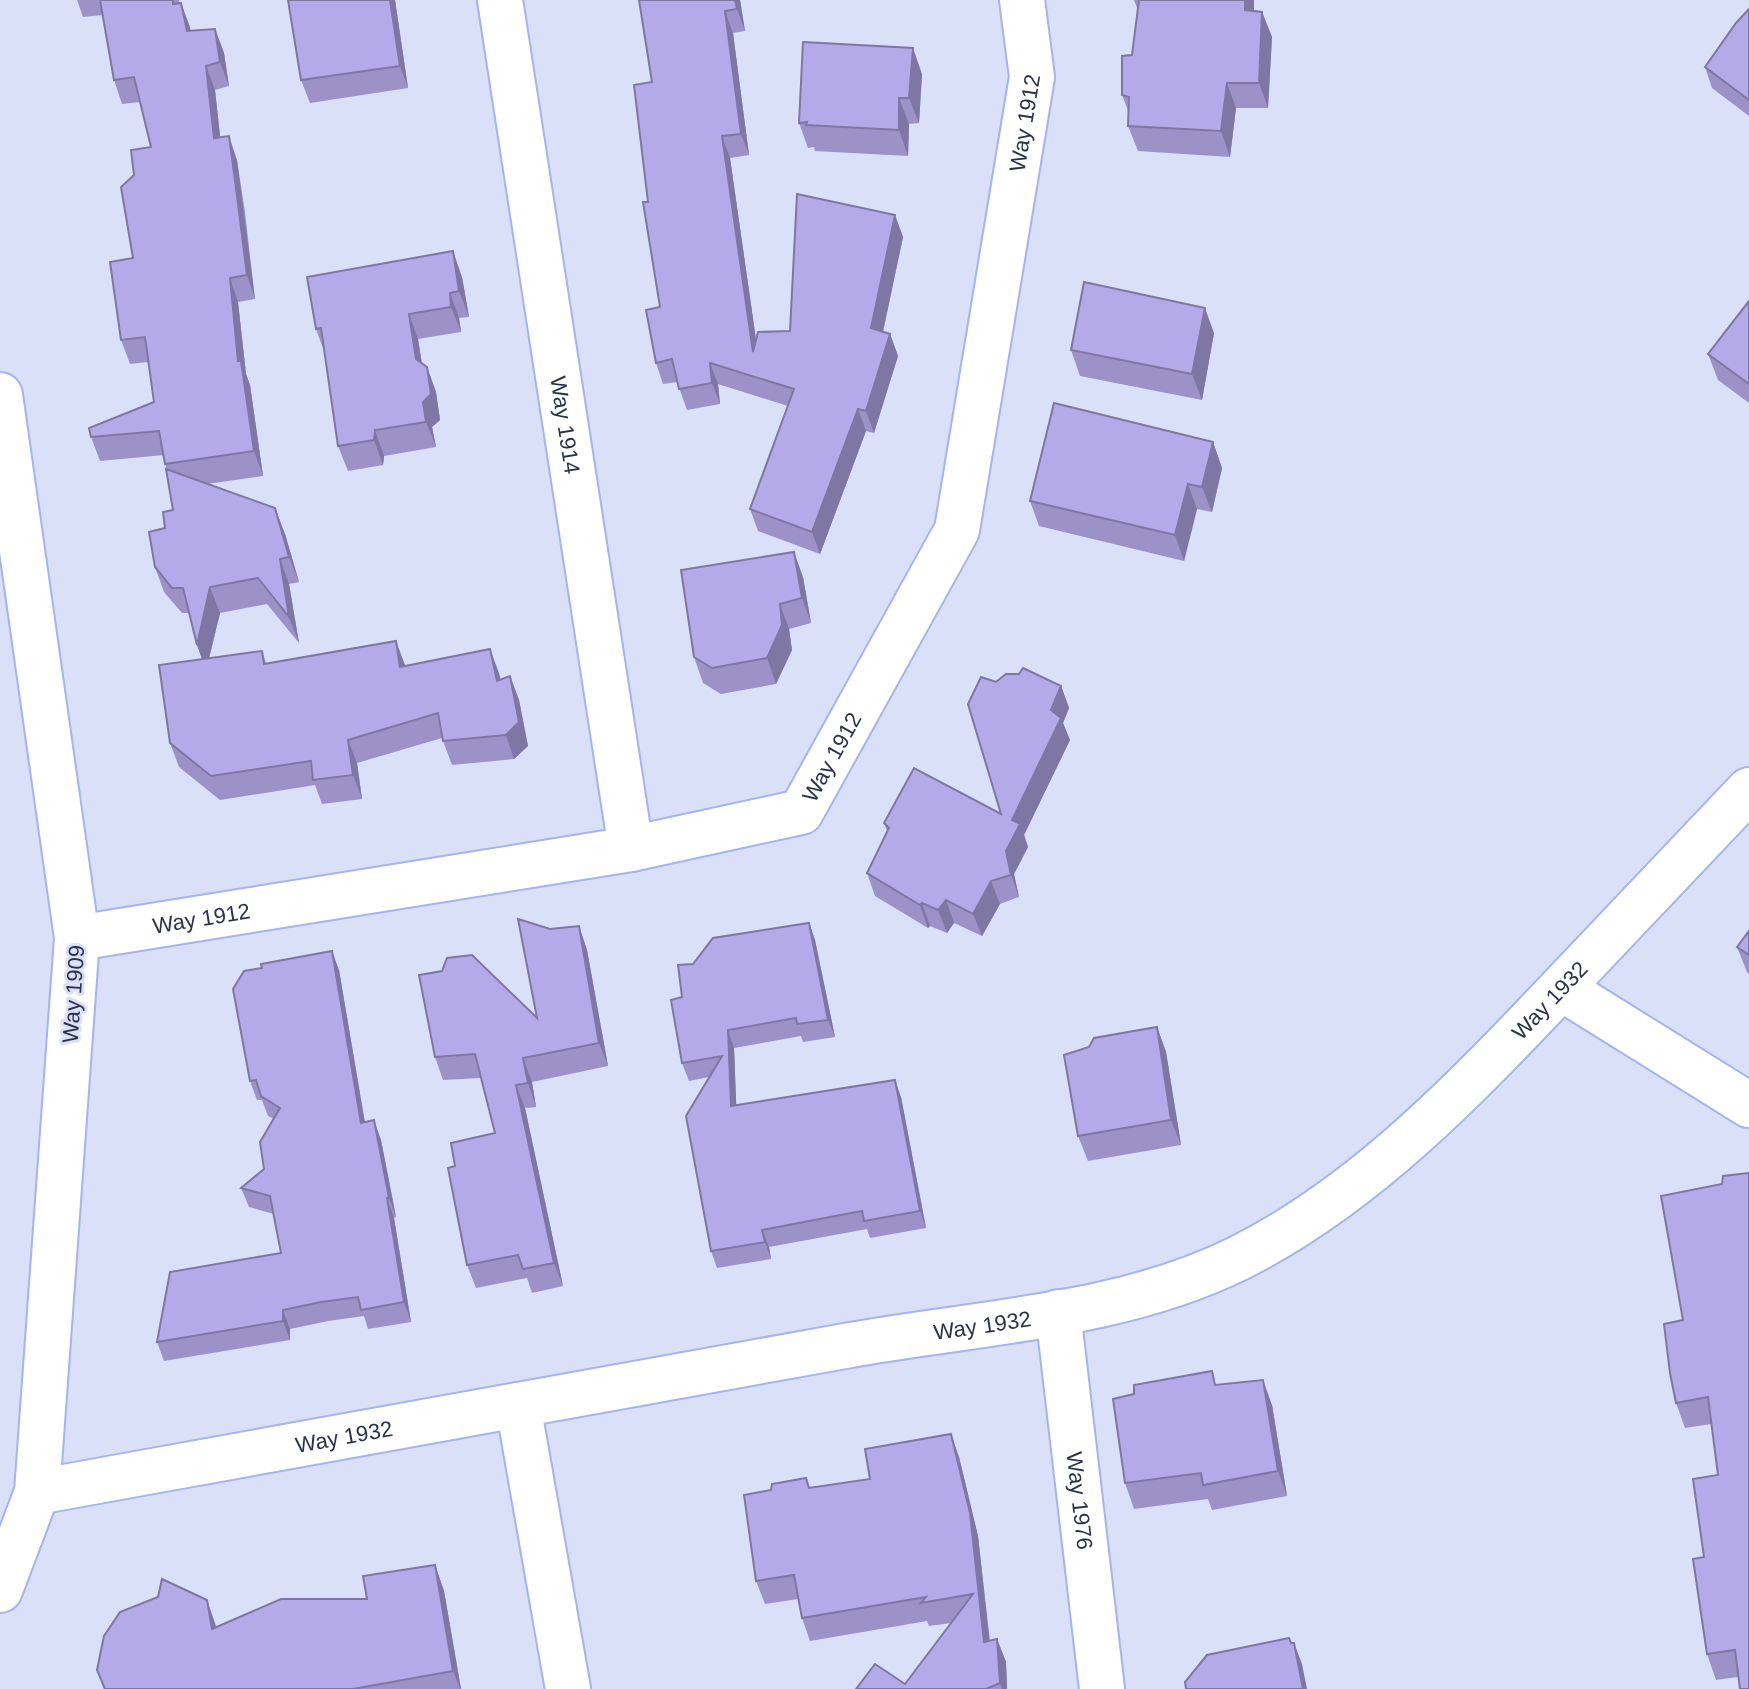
<svg xmlns="http://www.w3.org/2000/svg" width="1749" height="1689" font-family="Helvetica,sans-serif">
<style>
.lines{fill:none;stroke-linecap:round;stroke-linejoin:round}
.minor-casing{stroke:#a4b4ee;stroke-width:48}
.minor{stroke:#fff;stroke-width:44}
.wall{fill:#9c92c8}
.shaded-wall{fill:#7f77a3}
.building{fill:#b5aae9;stroke:#7f77a3;stroke-width:2}
.labels{text-anchor:middle;stroke-width:6;stroke-linejoin:round;paint-order:stroke}
.street-label{font-size:22px;fill:#2b3148;stroke:#d9e0f8}
</style>
<rect width="100%" height="100%" fill="#d9e0f8"/>
<g class="lines">
<defs>
<g id="minor">
<path id="s1" d="M500 0 631 849"/>
<path d="M0 395 77 938 37 1492 0 1590"/>
<path id="s2" d="M77 938 631 849 801 812 957 530 1032 77 1022 0"/>
<path d="M1561 988 1749 1105"/>
<path id="s3" d="M1058 1312 1102 1689"/>
<path d="M518 1405 568 1689"/>
<path id="s4" d="M37 1492C306 1443 575 1395 845 1346 975 1322 1118 1318 1239 1258 1365 1195 1467 1087 1563 986 1625 921 1687 855 1749 790"/>
</g>
</defs>
<use href="#minor" class="minor-casing"/>
<use href="#minor" class="minor"/>
</g>
<path class="wall" d="M77 0H179L190 31 215 29 224 53 229 86 215 90 220 137 237 160 245 212 255 299 238 302 246 374 250 385 263 476 207 484 285 534 299 582 289 584 299 643 267 604 220 613 209 659 262 651 266 663 405 666 499 673 500 680 510 676 519 700 528 746 514 759 452 765 442 738 357 763 362 799 322 804 315 785 220 800 179 767 170 743 202 659 197 645 189 613H182L164 592 155 567 165 528 173 510 164 455 100 461 91 437 154 402 148 362 130 364 121 340 133 258 134 175 151 147 140 102 122 104 114 80 103 15 83 17Z
M395 0 408 88 310 103 301 80Z
M639 0H740L745 31 733 33 749 155 730 158 756 340 790 331 895 215 903 237 883 332 890 334 898 356 874 433 866 431 820 554 758 531 750 509 788 406 718 384 720 404 687 410 677 382 663 384 656 363 660 307 648 202 652 82Z
M1134 0H1254V11L1262 12 1272 37 1268 108H1236L1230 157 1138 151 1128 126 1129 113 1122 95 1132 55 1138 10Z
M1749 9V116L1712 88 1705 67Z
M922 74 919 123 909 124 908 156 815 151 814 147 808 148 799 123Z
M462 277 469 317 459 318 461 332 418 339 422 363 427 367 436 392 440 420 432 427 436 447 384 456 383 465 348 471 338 446 324 351 316 329Z
M1749 302V403L1718 380 1708 354Z
M1214 333 1202 400 1080 376 1071 350Z
M1213 442 1222 468 1212 512 1197 509 1184 561 1039 526 1030 501Z
M803 577 811 623 789 629 792 650 776 684 721 694 703 683 694 657Z
M996 682 1061 686 1069 708 1063 723 1070 740 1024 835 1028 847 1014 874 1019 897 1000 904 982 936 954 923 947 933 930 926 928 928 875 896 867 873 887 831 884 823 1001 814Z
M809 923 815 940 835 1037 803 1042 801 1036 734 1048 736 1105 901 1097 926 1228 870 1238 867 1229 769 1247 771 1259 717 1268 711 1251 709 1077 689 1081 682 1063V997L693 964Z
M579 926 587 950 608 1066 532 1082 536 1107 525 1108 563 1286 532 1293 527 1278 476 1288 467 1265 455 1166 495 1133 481 1078 443 1080 435 1057 537 1018 550 929Z
M1749 931V974L1747 972 1737 947Z
M339 970 365 1122 381 1140 396 1217 394 1218 411 1322 368 1329 364 1316 328 1321 290 1329V1340L164 1361 157 1342 281 1253 274 1214 249 1207 241 1188 264 1169 274 1119 268 1116 262 1100H257L250 1081Z
M1157 1027 1166 1052 1181 1145 1088 1161 1078 1136Z
M1722 1184 1738 1677 1716 1680 1707 1654 1704 1557 1718 1475 1711 1424 1685 1428 1676 1403 1683 1320Z
M1217 1385 1272 1405 1287 1496 1212 1510 1208 1499 1134 1509 1125 1483Z
M959 1457 978 1536 990 1641 997 1639 1006 1662 1007 1689H856L905 1684 951 1623 929 1626 927 1621 810 1641 802 1618 798 1599 765 1604 756 1581 771 1490 810 1488 870 1479Z
M435 1565 444 1591 461 1689H104L97 1670 216 1627 367 1599Z"/>
<path class="shaded-wall" d="M390 0H395L408 88 400 66Z
M735 0H740L745 31 737 9Z
M1245 0H1254V36L1245 10Z
M181 3 190 27 196 55 187 31Z
M725 11 733 33 749 155 741 134Z
M1262 12 1272 37 1268 108 1259 83Z
M215 29 224 53 229 86 220 62Z
M913 48 922 74 919 123 909 98Z
M206 66 215 90 223 162 214 138Z
M1227 83 1236 108 1230 157 1221 131Z
M899 98 909 124 908 156 899 130Z
M229 136 237 160 255 299 247 275Z
M722 136 730 158 761 374 753 352Z
M895 215 903 237 879 350 871 328Z
M453 251 462 277 469 317 459 291Z
M230 278 238 302 246 374 250 385 263 476 254 451 238 361Z
M450 293 459 318 461 332 451 307Z
M1205 308 1214 333 1202 400 1192 374Z
M409 314 418 339 425 385 416 359Z
M890 334 898 356 874 433 866 411Z
M710 363 718 384 720 404 712 383Z
M427 367 436 392 440 420 432 427 436 447 426 422 423 402Z
M858 409 866 431 820 554 812 532Z
M375 430 384 456 383 465 374 440Z
M1213 442 1222 468 1212 512 1202 487Z
M1188 484 1197 509 1184 561 1175 535Z
M275 508 285 534 299 582 289 557Z
M794 552 803 577 811 623 802 598Z
M280 559 289 584 299 643 289 617Z
M210 587 220 613 206 670 197 645Z
M780 604 789 629 792 650 776 684 767 658Z
M396 641 405 665 409 691 400 667Z
M490 649 499 673 506 705 497 681Z
M510 676 519 700 528 746 514 759 506 735Z
M1061 686 1069 708 1063 723 1070 740 1024 835 1028 847 1014 874 1019 897 1011 875 1006 851 1012 820Z
M348 740 357 763 362 799 353 775Z
M991 881 1000 904 982 936 973 914Z
M946 900 954 923 947 933 938 910Z
M922 903 930 926 928 928 920 905Z
M809 923 815 940 835 1037 828 1020Z
M579 926 587 950 608 1066 599 1043Z
M332 951 339 970 368 1142 361 1123Z
M1157 1027 1166 1052 1181 1145 1171 1120Z
M728 1030 734 1048 737 1123 731 1106Z
M523 1058 532 1082 536 1107 528 1083Z
M895 1080 901 1097 926 1228 920 1211Z
M516 1085 525 1108 563 1286 554 1263Z
M374 1120 381 1140 396 1217 389 1198Z
M387 1198 394 1218 411 1322 404 1302Z
M762 1230 769 1247 771 1259 765 1242Z
M283 1310 290 1329V1340L283 1321Z
M1263 1380 1272 1405 1287 1496 1278 1471Z
M951 1434 959 1457 978 1536 992 1665 984 1642Z
M435 1565 444 1591 461 1689H460L453 1671Z
M207 1600 216 1626 221 1654 212 1629Z
M997 1639 1006 1662 1007 1689H1002L1000 1683Z
M1294 1643 1302 1664 1307 1689H1303Z"/>
<path class="building" d="M100 0H173V4L181 3 187 31 215 29 220 62 206 66 214 138 229 136 236 188 247 275 230 278 238 361H241L254 451 165 464 159 431 91 437 89 428 154 402 145 337 121 340 110 262 133 258 121 187 134 175 131 150 151 147 134 77 114 80Z
M288 0H390L400 66 301 80Z
M639 0H735L737 9 725 11 741 134 722 136 753 352 758 332 790 331 797 194 895 215 871 328 890 334 866 411 858 409 812 532 750 509 794 389 710 363 712 383 679 389 672 359 656 363 646 310 660 307 643 202H648L634 85 652 82Z
M1139 0H1245V10L1262 12 1259 83H1227L1221 131 1128 126 1129 97 1122 95V56L1132 55Z
M1749 9V100L1705 67 1736 23Z
M803 42 913 48 909 98H899V130L806 125 807 122 799 123Z
M453 251 459 291 450 293 451 307 409 314 416 359 427 367 431 394 423 402 426 422 375 430 374 440 338 446 321 328 316 329 307 277Z
M1084 282 1205 308 1192 374 1071 350Z
M1749 301V384L1708 354Z
M1054 403 1213 442 1202 487 1188 484 1175 535 1030 501Z
M166 469 275 508 289 557 280 559 289 617 258 578 210 587 197 645 183 588H172L155 567 149 532 165 528 163 512 173 510Z
M794 552 802 598 780 604 782 625 767 658 712 668 694 657 681 570Z
M396 641 400 667 490 649 497 681 510 676 519 722 506 735 443 741 438 713 348 740 353 775 313 780 311 761 211 776 170 743 159 665 262 651 264 664Z
M1023 668 1061 686 1051 710 1061 718 1012 820 1020 824 1006 851 1011 875 991 881 973 914 946 900 938 910 922 903 920 905 867 873 889 828 884 823 914 768 1001 814 968 704 981 677 996 682 1006 674H1019Z
M518 919 550 929 579 926 599 1043 523 1058 528 1083 516 1085 554 1263 523 1269 518 1255 467 1265 448 1168 455 1166 451 1143 495 1133 475 1054 435 1057 419 975 442 971 447 958 472 955 537 1018Z
M809 923 828 1020 797 1024 796 1018 728 1030 731 1106 895 1080 920 1211 864 1221 862 1211 762 1230 765 1242 711 1251 686 1116 722 1056 682 1063 671 1000 682 997 678 965 693 964 713 938Z
M1749 931V955L1737 947Z
M332 951 361 1123 374 1120 389 1198H387L404 1302 361 1310 358 1297 321 1302 283 1310V1321L157 1342 170 1272 281 1253 270 1196 241 1188 264 1169 260 1142 280 1108 261 1096 256 1080 250 1081 233 989 244 971 262 968 261 964Z
M1157 1027 1171 1120 1078 1136 1064 1055 1089 1047 1094 1038Z
M1749 1173V1689H1740L1735 1650 1707 1654 1693 1559 1704 1557 1693 1479 1718 1475 1708 1397 1676 1403 1670 1373 1664 1324 1683 1320 1661 1196 1722 1184 1723 1176Z
M1212 1371 1215 1385 1263 1380 1278 1471 1203 1485 1201 1473 1125 1483 1113 1399 1134 1394V1385Z
M951 1434 970 1513 984 1642 997 1639 1000 1683 986 1689H856L875 1664 905 1684 973 1594 921 1603 926 1597 802 1618 794 1575 756 1581 744 1495 771 1490 772 1484 806 1478 809 1488 870 1479 865 1449Z
M435 1565 453 1671 353 1689H105L97 1670 104 1636 120 1612 158 1597 162 1579 207 1600 212 1629 281 1599H367L363 1576Z
M1289 1638 1291 1643H1294L1303 1689H1186L1185 1682 1207 1655Z"/>
<g class="labels">
<g class="street-label">
<text dy="8" stroke="none"><textPath href="#s2" startOffset="1470">Way 1912</textPath></text>
<text dy="8" stroke="none"><textPath href="#s1" startOffset="430">Way 1914</textPath></text>
<text dy="8" stroke="none"><textPath href="#s2" startOffset="798">Way 1912</textPath></text>
<text dy="8" stroke="none"><textPath href="#s2" startOffset="126">Way 1912</textPath></text>
<text transform="translate(73 994) rotate(-86)" y="8">Way 1909</text>
<text dy="8" stroke="none"><textPath href="#s4" startOffset="1632">Way 1932</textPath></text>
<text dy="8" stroke="none"><textPath href="#s4" startOffset="960">Way 1932</textPath></text>
<text dy="8" stroke="none"><textPath href="#s4" startOffset="312">Way 1932</textPath></text>
<text dy="8" stroke="none"><textPath href="#s3" startOffset="190">Way 1976</textPath></text>
</g>
</g>
</svg>
